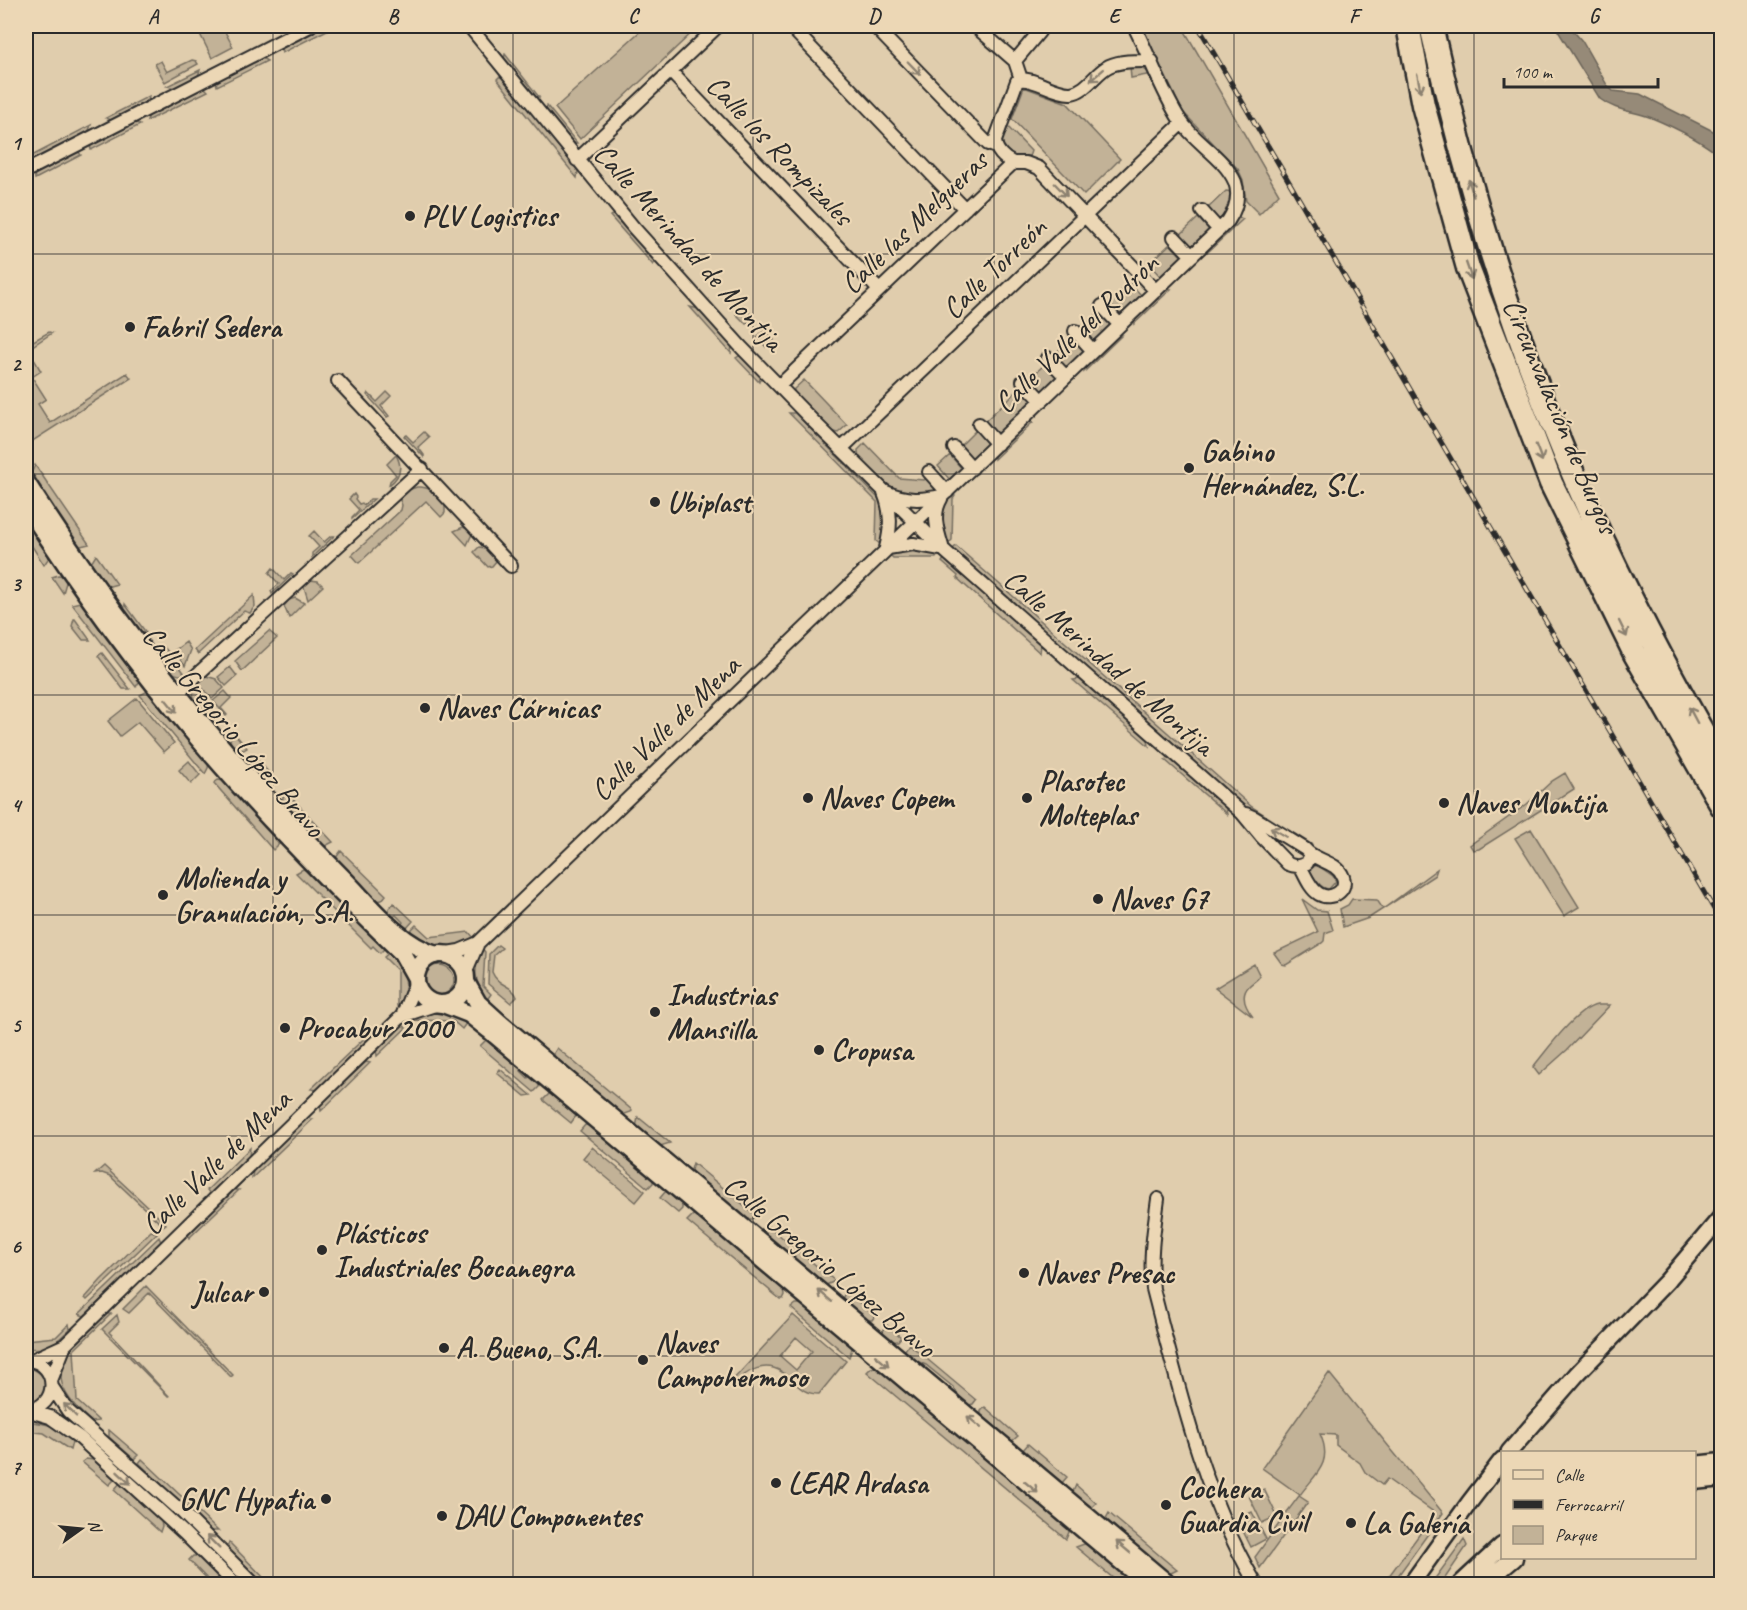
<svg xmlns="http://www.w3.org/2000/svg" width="1747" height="1610" font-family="Caveat,sans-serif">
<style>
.green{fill:#c2b297;stroke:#766e61;stroke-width:1.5;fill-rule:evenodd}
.water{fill:#968a78;stroke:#6b6459;stroke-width:1.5}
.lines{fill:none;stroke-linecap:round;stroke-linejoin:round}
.minor-casing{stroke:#2b2b2b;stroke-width:16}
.tertiary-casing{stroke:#2b2b2b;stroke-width:20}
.secondary-casing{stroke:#2b2b2b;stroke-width:21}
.motorway-casing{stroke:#2b2b2b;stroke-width:27}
.minor{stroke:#ecd7b5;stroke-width:12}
.tertiary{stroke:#ecd7b5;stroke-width:15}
.secondary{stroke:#ecd7b5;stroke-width:16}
.motorway{stroke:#ecd7b5;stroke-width:22}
.rail-casing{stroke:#2b2b2b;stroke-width:5}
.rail{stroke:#ecd7b5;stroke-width:3;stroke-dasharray:9;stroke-linecap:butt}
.oneway{stroke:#8c8170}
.grid{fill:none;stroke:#2b2b2b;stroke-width:1.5;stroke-opacity:0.55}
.poi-dot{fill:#2b2b2b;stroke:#ecd7b5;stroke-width:2}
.labels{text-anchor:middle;stroke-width:4.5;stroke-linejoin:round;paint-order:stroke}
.street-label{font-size:30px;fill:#2b2b2b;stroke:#ecd7b5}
.poi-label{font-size:30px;font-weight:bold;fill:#2b2b2b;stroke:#ecd7b5;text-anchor:start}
.neatline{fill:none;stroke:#2b2b2b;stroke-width:2}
.grid-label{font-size:20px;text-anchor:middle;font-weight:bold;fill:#2b2b2b}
</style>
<rect width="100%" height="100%" fill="#e0cdad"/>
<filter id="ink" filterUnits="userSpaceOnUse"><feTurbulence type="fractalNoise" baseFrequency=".0167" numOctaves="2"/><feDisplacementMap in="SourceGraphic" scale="12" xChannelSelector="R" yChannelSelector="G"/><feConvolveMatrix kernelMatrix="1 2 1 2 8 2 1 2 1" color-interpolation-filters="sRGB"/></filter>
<g filter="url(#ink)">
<path class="green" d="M217 26H222L233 47 212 58 200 34Z
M324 26H335L282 53 280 48Z
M646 26H699L580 139 555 108Z
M1141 26H1182L1279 194 1259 214 1246 201 1243 180 1238 169 1183 112Z
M505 54 539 97H534L504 60Z
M262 58 267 61 217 86 216 81Z
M192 60 196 61 198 64 165 82 155 64 161 61 167 72Z
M1135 65 1152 74 1131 78 1130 66Z
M200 70 198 76 175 88 167 86Z
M499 77H503L578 171 577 178 497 79Z
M204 87 208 91 147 121 149 115Z
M1024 87 1067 103 1120 159 1084 195 1012 119Z
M149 96 148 102 111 120 106 118Z
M547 106 577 143H571L545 111Z
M135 122 140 125 91 150 90 145Z
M91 125 88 133 26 164V159Z
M1006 125 1031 151 1028 160C1014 158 1007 153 1000 141Z
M78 151 81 155 35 179 34 173Z
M1226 191 1232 192C1231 205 1228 211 1218 221L1207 209Z
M613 215 656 261 653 265 610 216Z
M1238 217 1243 219 1208 252 1207 249 1209 247Z
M1198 218 1209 230 1192 247 1180 235Z
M1170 244 1182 257 1160 276 1149 264Z
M1130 283 1141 295 1120 315 1109 303Z
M1165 288 1171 289 1134 324V319Z
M690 307 699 309 732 346 731 353Z
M744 307 753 317 746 324 736 314Z
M1098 313 1110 325 1093 341 1081 329Z
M765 330 774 340 766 347 757 337Z
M49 332 52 333 28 349 41 371 32 377 46 399 38 404 50 423 127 373 131 378 28 444 26 440V345Z
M1118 335H1122L1084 372V367Z
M1071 338 1084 351 1066 368 1054 355Z
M739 356 743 357 761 376 759 382 736 358Z
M1045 364 1057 377 1040 393 1028 380Z
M804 380 847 425 838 433 832 431 794 392V389Z
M1021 387 1034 400 996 437 983 423Z
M387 392 391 396 381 406 389 416 387 417 367 395 368 393 377 402Z
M789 413H795L880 500C886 514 887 531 880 544L876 541 877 502Z
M1030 419 1033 422 994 459V453Z
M977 429 989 443 972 458 960 446Z
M424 432 429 437 418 447 424 455V457L404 436 406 435 413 442Z
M865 443 899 478 924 480 927 477 939 490C932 492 923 496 915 495 899 495 857 467 858 450Z
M396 455C403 467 400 477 389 485L390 481 396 475 387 464Z
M950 455 962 469 950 480 938 466Z
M35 465 89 544 77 547 30 476Z
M417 487C431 486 437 495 445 504V513L441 517 426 501 359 563 352 555 401 510 402 505 399 498 408 490Z
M953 493 955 496 953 499 952 540 948 544C937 525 938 509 953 493Z
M354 494 356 497 355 499 359 504 362 503 364 505 370 499H374L352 519V517L359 510 349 499Z
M26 519 50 556 44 565 26 537Z
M463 527 469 530 472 534 467 545 454 531Z
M314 531 324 542 331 536H334L312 557V553L319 547 309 536Z
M956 546 1252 807 1311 844 1308 845 1247 809 953 549Z
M479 547 486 548 497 560 492 566 488 567 474 552Z
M903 549H928L938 555 936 558H893L890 555Z
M96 555 117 584 110 586 105 585 90 565Z
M944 559 1041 644 1040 653 957 578 958 576 942 562Z
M273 568 284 580 291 573 293 574 272 594 271 591 279 584 269 573Z
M58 575 64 576 67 579 63 593 52 577Z
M310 580 318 581 323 586 308 600 304 587Z
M254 595 255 606 250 613 244 611 198 654 195 650Z
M295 598 304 603 289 618 284 606 289 600Z
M84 601 139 677V682L136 687 72 604Z
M125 604 147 634 140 632 124 612Z
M74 619H75L90 640H83L72 626Z
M269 631 277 638 242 671 235 661Z
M186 642 191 650 185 666 174 651Z
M164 647 186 675C171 677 153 662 164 647Z
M102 653 130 689H123L98 656Z
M230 667 237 676 226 686 218 677Z
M206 676 216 679 224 688 212 699 198 683Z
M1080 679 1148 738 1149 746 1073 680Z
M195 686 222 719 209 720C200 709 189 700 195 686Z
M225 691 231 698 221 708 227 715 226 716 213 701Z
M146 692 153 693 209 762 208 768 205 774 140 695Z
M137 698 174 743 164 752 138 722 120 736 108 721Z
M234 733 247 748C242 752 237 751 232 748L230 739Z
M253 755 271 775 262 779 250 769 248 763Z
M1170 758 1225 806 1227 814 1165 760Z
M189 761 200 775 191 784 179 770Z
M1565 773 1574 789 1479 849 1473 850 1470 845 1527 804 1552 781Z
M218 780 225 781 279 840 280 843 273 850 214 783Z
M288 794 333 842 323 847 282 804 283 797Z
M1531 829 1579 907 1564 916 1515 838Z
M341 851 386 895 382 900 375 901 335 859Z
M1317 865 1333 876 1336 881 1329 889C1319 888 1314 877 1309 869Z
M303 869 308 871 386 947 380 953 373 946 371 948 296 873Z
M1437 869 1435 875 1369 918 1343 927 1340 909 1348 905 1352 899 1377 900 1383 909Z
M1302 899 1317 910 1327 911 1333 930 1325 933 1324 941 1322 943 1286 965 1282 964 1274 953 1318 932Z
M394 903 413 921 406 929 401 925 403 922 396 915 393 917 389 913V908Z
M416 925 429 937 469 932 474 938C447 956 433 948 409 932Z
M498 945 502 948 494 955 492 972C498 987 512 984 517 997L511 1003 488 984 489 954Z
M481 947 485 952 483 986 491 994 486 1001C474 980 473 970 481 947Z
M390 952C408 972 410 985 398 1009L397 1006V970L384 957Z
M1254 964 1260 976C1256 981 1253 982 1249 986 1239 996 1246 1008 1253 1017L1215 988Z
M424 980a15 15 0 1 1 30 0a15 15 0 1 1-30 0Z
M1597 1005H1610L1567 1050 1539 1075 1533 1067C1547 1050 1576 1009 1597 1005Z
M436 1013 451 1015 467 1022 462 1029 453 1021 408 1020 425 1014Z
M403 1025 406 1028 377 1056 376 1050Z
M375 1028V1035L318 1090 311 1089Z
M487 1039 523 1068 521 1071 528 1078 531 1075 539 1081V1087L534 1092 480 1046Z
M557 1048 632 1110 631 1112 622 1115 555 1059 554 1053Z
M366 1062 370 1063 321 1111 320 1106 323 1102Z
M500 1069 531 1095 525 1096 497 1073Z
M550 1093 575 1112 576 1116 571 1123 543 1100Z
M638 1117 670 1143 657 1147 636 1128Z
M307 1118 313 1119 252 1178 253 1170Z
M585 1125 592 1126 653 1177V1183L648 1188 580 1131Z
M592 1147 645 1191 636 1202 583 1158Z
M250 1148 249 1157 210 1194 207 1190Z
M693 1163 757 1216 752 1219H743L690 1173Z
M104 1166 166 1224 163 1226 110 1176 102 1173 95 1174Z
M232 1190H239L189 1238 188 1232Z
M665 1192H670L682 1202V1209L678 1213 660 1198Z
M693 1215H696L784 1288 785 1295 783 1299H780L687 1221Z
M767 1225 835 1281 824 1286 765 1237 764 1231Z
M151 1231 157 1233 87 1300 85 1298 101 1280Z
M159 1237 161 1242 84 1316 79 1314Z
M146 1286 233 1375 231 1377 149 1293 129 1313 123 1309Z
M846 1291 875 1316 872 1320H865L844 1303 842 1299Z
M796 1304H803L851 1344 852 1349 849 1357 791 1308Z
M104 1314H111L74 1350 77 1401 99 1421 92 1422C37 1376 64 1355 104 1314Z
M117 1315 119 1322 109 1332 169 1396H168L102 1329Z
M793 1315 846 1361 819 1394C800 1394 796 1381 782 1372 765 1361 747 1370 735 1384L731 1382ZM796 1337 812 1351 796 1370 780 1356Z
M69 1324 70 1329C54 1344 49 1351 26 1348V1340L56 1337Z
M887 1325 901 1337 898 1341 890 1342 884 1337 883 1331Z
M909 1344 976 1400 973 1404 966 1406 953 1387 926 1365 907 1357 905 1350Z
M878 1367 1066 1525 1069 1532 1066 1539 867 1372 871 1368Z
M26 1368C51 1369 51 1402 26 1403Z
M1329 1373 1443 1513 1392 1584H1383L1435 1513 1387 1479 1382 1485 1365 1472 1360 1463 1336 1445V1435L1320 1434C1334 1464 1314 1475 1300 1495L1262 1468Z
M985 1407 1018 1436 1011 1442 981 1417V1411Z
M26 1422C44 1422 61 1426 72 1442L70 1450 44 1433 26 1431Z
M109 1430 138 1455 134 1459 109 1437Z
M1028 1444 1067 1477 1061 1484 1023 1454V1450Z
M86 1459 94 1460 115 1479 109 1485 82 1462Z
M142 1459 218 1531H210L139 1463Z
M130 1472 246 1584H242L129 1474Z
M120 1483 161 1521 162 1526 160 1532 114 1490Z
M1076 1485 1096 1503 1090 1509 1072 1494Z
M1264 1489 1277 1516 1262 1523 1249 1496Z
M1299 1496 1308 1502 1293 1523 1284 1516Z
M1252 1512 1266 1539 1251 1547 1237 1519Z
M1109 1513 1177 1570 1167 1575 1104 1522Z
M1281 1521 1290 1527 1260 1568 1255 1557Z
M1464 1539 1467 1546 1441 1584H1431Z
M229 1542 269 1583 265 1584 261 1583 227 1548Z
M1084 1544 1091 1546 1137 1584H1120L1076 1547Z
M193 1556H198L225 1584H212L189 1560Z"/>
<path class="water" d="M1555 26H1569L1582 41 1607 85 1613 91 1640 94 1721 135V157C1701 140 1676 128 1652 118 1634 111 1615 111 1600 99Z"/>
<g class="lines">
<defs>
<path id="minor" d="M469 26 634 228 742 348 813 421 946 552 1242 813 1261 836 1288 864C1295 867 1300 867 1307 863L1310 856
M790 26 965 209
M874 26 988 144 996 147
M975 26 1015 61 1021 79
M1015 61 1039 32V26
M670 71 879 290
M577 160 718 26
M1013 163C1004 159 996 151 995 141L1017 81C1029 74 1054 94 1071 93 1087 91 1096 72 1109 66 1122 60 1139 61 1152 61
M1013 163H1026L1039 168 1156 291
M26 171 310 26
M1202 211 1219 230
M1174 237 1192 256
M1102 306 1120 325
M1075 331 1093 351
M1048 358 1066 377
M338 381 511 566
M1023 381 1042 401
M779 386 1013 163
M979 424 997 444
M954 448 972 468
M841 449 1182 123
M929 472 947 492
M886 492C906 501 922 500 942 496
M884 493C892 513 891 528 886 548
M941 499C932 514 937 530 942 546
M888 548 913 544 941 549
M177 693 422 469
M1246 814 1255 818 1305 849C1314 861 1337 861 1343 877 1348 891 1331 901 1319 894 1310 889 1305 875 1300 866
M441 954 459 951 478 943 1228 221C1236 209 1240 196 1235 182 1224 157 1195 143 1180 120 1163 94 1149 55 1134 26
M465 973 478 943
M402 1016 416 982
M1158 1199C1154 1229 1149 1258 1153 1289 1179 1389 1203 1495 1256 1584
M32 1360 65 1345 402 1016 438 1004
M52 1378 65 1345
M52 1387 68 1411 181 1511 254 1584
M26 1410 50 1417 80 1438 184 1533 235 1584
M27 1410C59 1408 60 1363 28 1360"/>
<path id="tertiary" d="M1509 1452 1577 1374 1667 1281 1722 1216
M1411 1584 1469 1503 1502 1460"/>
<path id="secondary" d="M26 482C117 625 223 758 343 878 370 905 398 943 436 955
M26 505C78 585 134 663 196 736 260 812 330 883 402 953L416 978
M416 979a25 25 0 1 1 50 0a25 25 0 1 1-50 0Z
M466 982 478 1003 500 1023 1168 1584
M443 1004 469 1014 489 1030 1148 1584
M1694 1465 1722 1462
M1694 1481 1722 1478
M1461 1584 1502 1546
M1483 1584 1514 1558"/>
<path id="motorway" d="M1408 26 1423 105 1468 268 1551 483 1635 654 1722 806
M1431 26C1463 170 1506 313 1563 450 1608 559 1663 664 1722 766"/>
</defs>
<use href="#minor" class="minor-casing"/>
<use href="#tertiary" class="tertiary-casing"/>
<use href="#secondary" class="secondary-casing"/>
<use href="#motorway" class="motorway-casing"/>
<use href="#minor" class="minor"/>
<use href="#tertiary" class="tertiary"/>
<use href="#secondary" class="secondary"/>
<use href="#motorway" class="motorway"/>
<defs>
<path id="rail" d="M1198 26 1722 923"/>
</defs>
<use href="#rail" class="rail-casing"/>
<use href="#rail" class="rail"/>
</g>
<defs><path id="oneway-shaft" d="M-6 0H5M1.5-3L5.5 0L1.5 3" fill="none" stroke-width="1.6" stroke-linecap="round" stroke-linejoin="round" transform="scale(1.5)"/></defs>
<g class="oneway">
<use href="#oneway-shaft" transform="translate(914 68) rotate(46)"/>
<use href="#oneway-shaft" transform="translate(1097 75) rotate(139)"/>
<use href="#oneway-shaft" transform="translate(1419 83) rotate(79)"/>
<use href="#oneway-shaft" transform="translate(1471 188) rotate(-106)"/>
<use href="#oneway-shaft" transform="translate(1061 190) rotate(46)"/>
<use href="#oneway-shaft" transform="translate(1469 271) rotate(71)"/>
<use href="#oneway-shaft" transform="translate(1539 453) rotate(69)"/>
<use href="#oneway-shaft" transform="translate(1623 629) rotate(64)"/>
<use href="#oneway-shaft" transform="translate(171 706) rotate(51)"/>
<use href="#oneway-shaft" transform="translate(1693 715) rotate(-118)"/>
<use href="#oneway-shaft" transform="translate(1278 832) rotate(-149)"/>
<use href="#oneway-shaft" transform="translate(825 1296) rotate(-140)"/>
<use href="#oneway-shaft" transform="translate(882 1361) rotate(40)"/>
<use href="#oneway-shaft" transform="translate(70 1410) rotate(-134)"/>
<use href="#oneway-shaft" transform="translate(974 1422) rotate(-140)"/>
<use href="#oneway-shaft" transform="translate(124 1478) rotate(43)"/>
<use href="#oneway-shaft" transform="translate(1031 1487) rotate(40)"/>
<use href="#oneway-shaft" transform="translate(213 1542) rotate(-135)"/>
<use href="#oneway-shaft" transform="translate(1123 1547) rotate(-140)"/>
</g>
</g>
<path class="grid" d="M273 26V1584M513 26V1584M753 26V1584M994 26V1584M1234 26V1584M1474 26V1584M26 254H1722M26 474H1722M26 695H1722M26 915H1722M26 1136H1722M26 1356H1722"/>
<g class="poi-dot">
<circle cx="410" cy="216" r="6"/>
<circle cx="130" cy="327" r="6"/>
<circle cx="1189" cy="468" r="6"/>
<circle cx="655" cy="502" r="6"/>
<circle cx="425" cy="708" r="6"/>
<circle cx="808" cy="798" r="6"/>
<circle cx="1027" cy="798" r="6"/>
<circle cx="1444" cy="803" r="6"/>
<circle cx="163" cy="895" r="6"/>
<circle cx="1098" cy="899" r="6"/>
<circle cx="655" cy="1012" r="6"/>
<circle cx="285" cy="1028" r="6"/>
<circle cx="819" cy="1050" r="6"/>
<circle cx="322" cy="1250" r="6"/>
<circle cx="1024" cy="1273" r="6"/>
<circle cx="264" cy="1292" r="6"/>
<circle cx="444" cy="1348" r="6"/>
<circle cx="643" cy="1360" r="6"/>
<circle cx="776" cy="1483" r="6"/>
<circle cx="326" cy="1499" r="6"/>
<circle cx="1166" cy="1505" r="6"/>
<circle cx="442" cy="1516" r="6"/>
<circle cx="1351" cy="1523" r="6"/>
</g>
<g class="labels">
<g class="street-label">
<text transform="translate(780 150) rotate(46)" y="10">Calle los Rompizales</text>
<text transform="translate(914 222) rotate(-44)" y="10">Calle las Melgueras</text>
<text transform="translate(689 247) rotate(48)" y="10">Calle Merindad de Montija</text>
<text transform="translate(994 268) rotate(-44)" y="10">Calle Torreón</text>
<text transform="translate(1076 333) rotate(-44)" y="10">Calle Valle del Rudrón</text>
<text transform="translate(1561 416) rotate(67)" y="10">Circunvalación de Burgos</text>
<text transform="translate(1109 662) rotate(41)" y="10">Calle Merindad de Montija</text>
<text transform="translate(665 728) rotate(-44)" y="10">Calle Valle de Mena</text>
<text transform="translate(234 731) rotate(50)" y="10">Calle Gregorio López Bravo</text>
<text transform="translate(216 1162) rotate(-44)" y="10">Calle Valle de Mena</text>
<text transform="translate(830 1266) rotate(40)" y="10">Calle Gregorio López Bravo</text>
</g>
<g class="poi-label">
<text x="422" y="226">PLV Logistics</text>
<text x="142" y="337">Fabril Sedera</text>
<text x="1201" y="461">Gabino<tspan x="1201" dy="34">Hernández, S.L.</tspan></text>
<text x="667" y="512">Ubiplast</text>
<text x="437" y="718">Naves Cárnicas</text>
<text x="1039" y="791">Plasotec<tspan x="1039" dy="34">Molteplas</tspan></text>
<text x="820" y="808">Naves Copem</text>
<text x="1456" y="813">Naves Montija</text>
<text x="175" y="888">Molienda y<tspan x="175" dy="34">Granulación, S.A.</tspan></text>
<text x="1110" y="909">Naves G7</text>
<text x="667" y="1005">Industrias<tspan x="667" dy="34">Mansilla</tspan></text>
<text x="297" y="1038">Procabur 2000</text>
<text x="831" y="1060">Cropusa</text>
<text x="334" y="1243">Plásticos<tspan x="334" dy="34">Industriales Bocanegra</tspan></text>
<text x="1036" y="1283">Naves Presac</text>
<text x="252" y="1302" text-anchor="end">Julcar</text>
<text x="655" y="1353">Naves<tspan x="655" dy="34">Campohermoso</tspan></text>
<text x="456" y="1358">A. Bueno, S.A.</text>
<text x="788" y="1493">LEAR Ardasa</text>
<text x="1178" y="1498">Cochera<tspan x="1178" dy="34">Guardia Civil</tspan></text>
<text x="314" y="1509" text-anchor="end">GNC Hypatia</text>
<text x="454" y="1526">DAU Componentes</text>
<text x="1363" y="1533">La Galería</text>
</g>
</g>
<rect width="1747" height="1610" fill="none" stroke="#ecd7b5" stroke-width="66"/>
<rect x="1501" y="1451" width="195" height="108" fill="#ecd7b5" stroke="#9f927e" stroke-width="1.5"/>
<rect x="1513" y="1470" width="30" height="9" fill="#ecd7b5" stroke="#9f927e" stroke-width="1.5"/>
<text x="1555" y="1481" font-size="18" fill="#2b2b2b">Calle</text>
<rect x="1513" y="1500" width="30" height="9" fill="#2b2b2b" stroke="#9f927e" stroke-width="1.5"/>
<text x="1555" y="1511" font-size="18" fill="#2b2b2b">Ferrocarril</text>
<rect x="1513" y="1526" width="30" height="18" fill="#c2b297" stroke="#9f927e" stroke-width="1.5"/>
<text x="1555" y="1541" font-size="18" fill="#2b2b2b">Parque</text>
<g transform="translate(81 1529) rotate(75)" stroke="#ecd7b5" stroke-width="4.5" paint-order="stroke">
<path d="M0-4.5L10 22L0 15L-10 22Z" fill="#2b2b2b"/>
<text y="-9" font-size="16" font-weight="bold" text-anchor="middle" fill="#2b2b2b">N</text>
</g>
<path d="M1504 78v9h154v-9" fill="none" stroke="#2b2b2b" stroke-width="3"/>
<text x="1513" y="78" font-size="18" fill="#2b2b2b" stroke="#ecd7b5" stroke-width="4.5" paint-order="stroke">100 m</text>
<rect x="33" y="33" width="1681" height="1544" class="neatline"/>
<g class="grid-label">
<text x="153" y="23">A</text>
<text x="393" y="23">B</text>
<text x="633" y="23">C</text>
<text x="874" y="23">D</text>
<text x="1114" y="23">E</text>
<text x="1354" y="23">F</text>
<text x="1594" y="23">G</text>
<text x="16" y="150">1</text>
<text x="16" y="371">2</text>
<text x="16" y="591">3</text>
<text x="16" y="812">4</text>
<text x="16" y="1032">5</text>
<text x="16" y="1253">6</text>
<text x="16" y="1474">7</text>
</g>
</svg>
